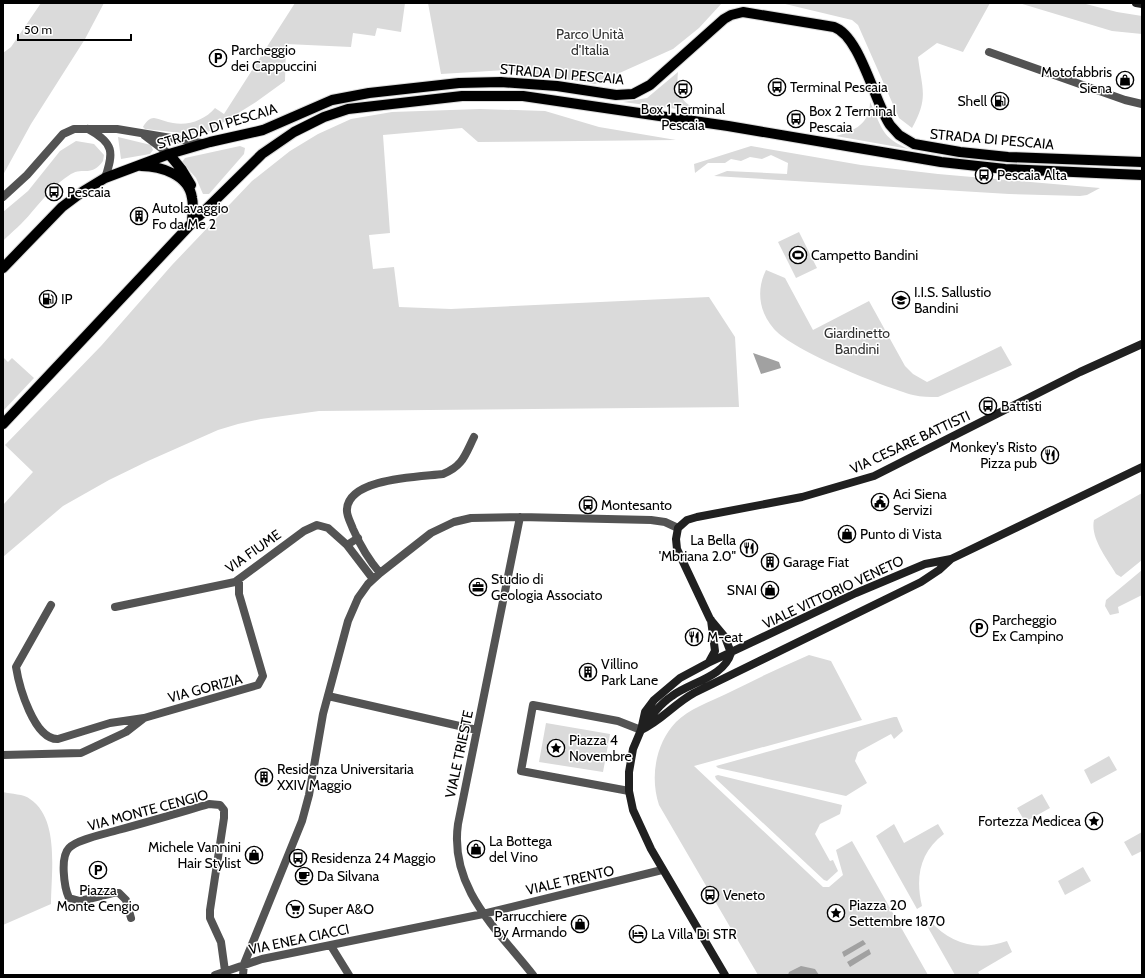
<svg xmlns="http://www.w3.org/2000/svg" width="1145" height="978" font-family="Cabin,sans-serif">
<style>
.green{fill:#dadada}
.water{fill:#a1a1a1}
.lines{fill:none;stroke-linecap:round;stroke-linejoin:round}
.primary-casing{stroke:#dbdbdb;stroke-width:12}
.street{stroke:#535353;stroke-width:8}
.secondary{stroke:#202020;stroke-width:8}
.primary{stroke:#000;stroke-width:10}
.labels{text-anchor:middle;stroke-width:3;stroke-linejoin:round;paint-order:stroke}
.park-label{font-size:14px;fill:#313131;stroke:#fff}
.poi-label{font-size:14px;fill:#000;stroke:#fff;text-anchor:start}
.street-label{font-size:14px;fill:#000;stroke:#fff}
</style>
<rect width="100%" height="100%" fill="#fff"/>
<path class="green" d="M41 3H104L85 39 31 124 3 175V53L11 47Z
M295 3H405L401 32 377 28 375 36 353 33 351 47 286 44 285 81 256 102 208 132 191 134 145 129 143 127C145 123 149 118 154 118 160 119 166 122 173 123 188 126 205 120 215 108L224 114Z
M428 3H722L699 28 673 49 595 84 506 70 441 74Z
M781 3H990L963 52 937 43 918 57C922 90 929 97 912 128L899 118 858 25 852 20Z
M1019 3H1082L1117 12 1142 16V34L1112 31Z
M678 72C675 97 685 107 708 113L623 102 647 98Z
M870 102C882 127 881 138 909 149L836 136C855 131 870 123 870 102Z
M480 109 545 111 599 127 676 140 478 142 462 128 383 135 390 233 369 235 373 269 394 267 399 307 451 309 709 297 735 337 739 407 319 411 261 419 238 424 218 430 148 461 109 480 63 506 3 557V505L33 472 5 445 101 346 172 265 252 181 290 151 318 134 351 119 392 112Z
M118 137 151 145 153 150 150 154 121 159Z
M76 141 94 144 104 155 103 161C92 177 83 167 71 174 55 184 43 199 31 213 23 223 12 232 3 241V212L28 191 60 151Z
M240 146 245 148 244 154 209 194H203L196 178 182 162 185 158Z
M751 146 861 165 938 174 1100 188 1087 195 1080 196 1009 194 714 176 727 171 787 174 788 163 771 155 762 159 750 157 741 161 731 159 725 163H708L695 173 694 164Z
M799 232 817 268 796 278 778 242Z
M766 270 785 278 813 330 869 301 905 366 913 374 927 382 1001 346 1012 365 938 397C929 397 922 397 913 395 884 387 793 351 774 329 759 312 756 290 766 270Z
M3 357 8 362 12 358 34 378 3 411Z
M1142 493V560L1121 577 1116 574C1107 559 1090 538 1094 520Z
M1142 570V595L1118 607 1119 613 1110 615 1105 606 1106 600Z
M809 655 831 661 862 720 694 766 823 887H829L843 875 836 850 852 841 928 975H758L659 805C650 778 655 744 676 722 689 709 709 702 726 694 754 680 781 667 809 655Z
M894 717H897L903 731 894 739 891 734 858 752 855 761 867 783 846 796 718 768 716 766Z
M546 723 610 734 603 772 539 762Z
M1109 756 1117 770 1091 784 1084 770Z
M718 775 842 805 840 814 820 824 815 834 830 861 833 860 838 871 827 881 824 880 716 779 715 776Z
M3 792C11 794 24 794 30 799 60 819 51 873 51 904L3 925Z
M1042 794 1050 808 1025 822 1017 808Z
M894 824 904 843 938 824 944 834C920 852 915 877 922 906L917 909 876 836Z
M1142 832V851L1132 856 1124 842Z
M1083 867 1091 881 1065 895 1058 881Z
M930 921C950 943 977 952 1007 941L1012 952 978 972 980 975H955L926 924Z"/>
<path class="water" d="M753 353 779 362 781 368 761 374Z
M863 940 866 944 844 957 842 952Z
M869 949 871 954 850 967 847 962Z
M801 966 815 969 819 975H788L789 972Z"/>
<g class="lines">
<defs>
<path id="primary" d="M169 154 182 170 191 185
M141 166C161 166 189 175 192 198 194 206 192 215 192 223
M3 268 62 207 82 192 105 178 169 154 210 142 263 130 332 100 369 93 459 83 501 82 557 86 616 95 633 94 650 85 724 19 731 15 743 12 834 27C860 36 874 101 890 125L899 135 914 144 960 152 1008 157 1142 162
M3 424 192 223 262 154 294 132 324 117 348 109 462 96H523L728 126 941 162 1005 169 1142 175"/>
</defs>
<use href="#primary" class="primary-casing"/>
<path class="street" d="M989 52 1125 100 1142 104
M88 129C114 143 114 152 105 178
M144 135 169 154
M3 197 27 175 63 134 74 129H117L201 143
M520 517 458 824C449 888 497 929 533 975
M347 545 373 579
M380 573C368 559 360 545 353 529 351 523 346 515 347 509 349 478 419 477 443 474 463 466 465 455 474 437
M51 605 16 667C19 686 34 740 58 739L110 723 144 718
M115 607 235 582 304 531 317 525 328 528 347 545 358 538
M328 696 477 730
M3 755 81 753 126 732 144 718 258 685 263 676 239 594V580
M629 791 521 771 533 705 618 721 641 730
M131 918 126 900 119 893H113L80 901 69 898C64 887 60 857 69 848 78 839 105 834 118 830 148 822 178 813 209 804L220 805 224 810V818L210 910V918L221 942 225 971
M331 946 349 975
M215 975 262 959 483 914 662 870
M243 975 244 964 302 821 309 795 323 714 348 621 358 598 368 584 380 573 431 533 454 522 471 518 520 517 651 520 665 522 678 528"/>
<path class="secondary" d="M1136 3 1142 4
M731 653 725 637 710 619 677 549 676 539 678 528 687 520 697 517 802 497 874 476 1080 372 1142 344
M709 662 715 651 711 620
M642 728C651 716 660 704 672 696 691 682 724 677 731 653
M641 730C661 721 674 704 694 693L921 582 939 570 951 559
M725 975 651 849 633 810 629 791V772L633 749 641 730 645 712 654 700 680 678 708 663 856 593 925 564 951 559 1142 467"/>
<use href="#primary" class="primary"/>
</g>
<defs>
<symbol id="parking-ring" viewBox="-11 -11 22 22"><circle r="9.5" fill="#fff" stroke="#000" stroke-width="1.5"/><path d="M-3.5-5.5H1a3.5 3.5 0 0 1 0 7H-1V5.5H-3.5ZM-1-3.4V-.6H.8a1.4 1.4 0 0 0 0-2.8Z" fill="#000"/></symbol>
<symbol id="shop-ring" viewBox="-11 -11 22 22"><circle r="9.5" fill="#fff" stroke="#000" stroke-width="1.5"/><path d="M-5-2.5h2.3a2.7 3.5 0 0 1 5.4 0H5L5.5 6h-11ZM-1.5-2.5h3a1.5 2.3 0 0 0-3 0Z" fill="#000"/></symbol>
<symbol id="bus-ring" viewBox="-11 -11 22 22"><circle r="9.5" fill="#fff" stroke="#000" stroke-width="1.5"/><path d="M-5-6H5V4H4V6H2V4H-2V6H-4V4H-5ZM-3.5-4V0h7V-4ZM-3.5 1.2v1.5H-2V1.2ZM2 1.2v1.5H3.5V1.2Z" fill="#000"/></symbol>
<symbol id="fuel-ring" viewBox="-11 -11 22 22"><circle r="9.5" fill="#fff" stroke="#000" stroke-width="1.5"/><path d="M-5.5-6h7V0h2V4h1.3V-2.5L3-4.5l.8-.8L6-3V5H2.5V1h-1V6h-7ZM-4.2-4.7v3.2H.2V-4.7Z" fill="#000"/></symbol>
<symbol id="building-ring" viewBox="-11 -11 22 22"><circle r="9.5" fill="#fff" stroke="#000" stroke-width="1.5"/><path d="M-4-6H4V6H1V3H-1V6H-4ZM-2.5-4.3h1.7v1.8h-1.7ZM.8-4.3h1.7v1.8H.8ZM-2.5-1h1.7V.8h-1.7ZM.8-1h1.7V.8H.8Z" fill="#000"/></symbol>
<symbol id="stadium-ring" viewBox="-11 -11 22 22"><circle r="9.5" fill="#fff" stroke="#000" stroke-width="1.5"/><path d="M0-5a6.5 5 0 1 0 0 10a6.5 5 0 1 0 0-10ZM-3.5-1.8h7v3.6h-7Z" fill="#000"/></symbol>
<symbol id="school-ring" viewBox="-11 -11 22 22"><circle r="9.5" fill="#fff" stroke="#000" stroke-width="1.5"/><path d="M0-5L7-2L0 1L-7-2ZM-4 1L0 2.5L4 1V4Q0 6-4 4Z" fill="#000"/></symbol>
<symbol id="restaurant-ring" viewBox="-11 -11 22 22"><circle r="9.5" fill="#fff" stroke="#000" stroke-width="1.5"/><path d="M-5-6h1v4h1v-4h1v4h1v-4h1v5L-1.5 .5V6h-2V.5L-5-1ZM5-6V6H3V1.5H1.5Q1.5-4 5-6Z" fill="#000"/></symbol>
<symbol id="civic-ring" viewBox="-11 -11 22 22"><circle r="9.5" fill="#fff" stroke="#000" stroke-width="1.5"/><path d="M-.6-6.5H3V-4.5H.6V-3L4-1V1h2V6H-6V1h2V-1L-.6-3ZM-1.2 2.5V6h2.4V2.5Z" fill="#000"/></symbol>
<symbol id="office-ring" viewBox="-11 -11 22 22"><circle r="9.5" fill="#fff" stroke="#000" stroke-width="1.5"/><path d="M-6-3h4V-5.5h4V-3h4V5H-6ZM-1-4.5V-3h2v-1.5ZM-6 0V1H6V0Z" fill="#000"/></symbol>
<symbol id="sight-ring" viewBox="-11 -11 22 22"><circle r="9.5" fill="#fff" stroke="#000" stroke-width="1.5"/><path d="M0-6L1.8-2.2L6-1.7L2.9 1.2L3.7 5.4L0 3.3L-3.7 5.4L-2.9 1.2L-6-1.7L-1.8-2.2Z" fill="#000"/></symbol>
<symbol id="cafe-ring" viewBox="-11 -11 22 22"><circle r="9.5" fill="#fff" stroke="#000" stroke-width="1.5"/><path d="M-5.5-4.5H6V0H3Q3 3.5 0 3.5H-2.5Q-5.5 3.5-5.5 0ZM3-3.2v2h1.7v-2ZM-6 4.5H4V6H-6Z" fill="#000"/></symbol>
<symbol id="supermarket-ring" viewBox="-11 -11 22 22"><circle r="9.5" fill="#fff" stroke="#000" stroke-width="1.5"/><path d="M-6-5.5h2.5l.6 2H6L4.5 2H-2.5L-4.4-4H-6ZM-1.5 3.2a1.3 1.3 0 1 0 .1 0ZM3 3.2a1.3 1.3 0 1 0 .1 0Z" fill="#000"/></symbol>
<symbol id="hotel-ring" viewBox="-11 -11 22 22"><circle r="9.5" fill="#fff" stroke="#000" stroke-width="1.5"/><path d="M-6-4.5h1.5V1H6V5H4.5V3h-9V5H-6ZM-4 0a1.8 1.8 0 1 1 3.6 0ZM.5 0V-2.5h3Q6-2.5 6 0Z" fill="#000"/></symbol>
</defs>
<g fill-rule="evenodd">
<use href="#parking-ring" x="208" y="48" width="20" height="20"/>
<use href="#shop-ring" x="1115" y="70" width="20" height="20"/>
<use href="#bus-ring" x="767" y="77" width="20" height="20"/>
<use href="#bus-ring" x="673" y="79" width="20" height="20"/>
<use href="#fuel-ring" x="990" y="91" width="20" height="20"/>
<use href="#bus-ring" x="786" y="109" width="20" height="20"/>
<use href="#bus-ring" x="974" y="165" width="20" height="20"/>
<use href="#bus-ring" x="44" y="182" width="20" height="20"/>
<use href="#building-ring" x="129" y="206" width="20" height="20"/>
<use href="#stadium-ring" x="788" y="245" width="20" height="20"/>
<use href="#fuel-ring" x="38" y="289" width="20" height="20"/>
<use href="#school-ring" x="891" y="290" width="20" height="20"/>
<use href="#bus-ring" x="978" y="396" width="20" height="20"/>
<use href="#restaurant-ring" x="1040" y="445" width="20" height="20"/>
<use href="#civic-ring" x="870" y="492" width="20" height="20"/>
<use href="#bus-ring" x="578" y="495" width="20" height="20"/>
<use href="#shop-ring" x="837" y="524" width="20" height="20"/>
<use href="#restaurant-ring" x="739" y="538" width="20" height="20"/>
<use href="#building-ring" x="760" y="552" width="20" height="20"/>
<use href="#office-ring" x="468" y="577" width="20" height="20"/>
<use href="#shop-ring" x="760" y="580" width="20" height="20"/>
<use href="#parking-ring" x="969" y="618" width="20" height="20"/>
<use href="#restaurant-ring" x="684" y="627" width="20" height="20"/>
<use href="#building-ring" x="578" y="662" width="20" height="20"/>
<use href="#sight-ring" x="546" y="738" width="20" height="20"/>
<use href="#building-ring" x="254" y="767" width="20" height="20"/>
<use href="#sight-ring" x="1084" y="811" width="20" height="20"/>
<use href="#shop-ring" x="466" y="839" width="20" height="20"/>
<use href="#shop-ring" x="244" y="845" width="20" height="20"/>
<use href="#bus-ring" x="288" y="848" width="20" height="20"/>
<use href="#parking-ring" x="88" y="860" width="20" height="20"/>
<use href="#cafe-ring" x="294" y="866" width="20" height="20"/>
<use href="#bus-ring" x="700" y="885" width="20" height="20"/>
<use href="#supermarket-ring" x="285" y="899" width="20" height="20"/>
<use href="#sight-ring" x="826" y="903" width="20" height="20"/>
<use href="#shop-ring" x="570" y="914" width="20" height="20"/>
<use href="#hotel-ring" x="628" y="924" width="20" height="20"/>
</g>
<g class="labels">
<g class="park-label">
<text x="590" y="39">Parco Unità<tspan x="590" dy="16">d'Italia</tspan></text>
<text x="857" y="338">Giardinetto<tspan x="857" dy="16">Bandini</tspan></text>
</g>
<g class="poi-label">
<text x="231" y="55">Parcheggio<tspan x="231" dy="16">dei Cappuccini</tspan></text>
<text x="1112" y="77" text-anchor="end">Motofabbris<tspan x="1112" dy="16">Siena</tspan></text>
<text x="790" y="92">Terminal Pescaia</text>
<text x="987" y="106" text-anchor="end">Shell</text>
<text x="683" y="114" text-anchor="middle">Box 1 Terminal<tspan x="683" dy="16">Pescaia</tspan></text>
<text x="809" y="116">Box 2 Terminal<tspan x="809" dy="16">Pescaia</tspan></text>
<text x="997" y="180">Pescaia Alta</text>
<text x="67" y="197">Pescaia</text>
<text x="152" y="213">Autolavaggio<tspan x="152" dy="16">Fo da Me 2</tspan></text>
<text x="811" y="260">Campetto Bandini</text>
<text x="914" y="297">I.I.S. Sallustio<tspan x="914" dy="16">Bandini</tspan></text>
<text x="61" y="304">IP</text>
<text x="1001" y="411">Battisti</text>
<text x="1037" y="452" text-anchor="end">Monkey's Risto<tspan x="1037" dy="16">Pizza pub</tspan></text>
<text x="893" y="499">Aci Siena<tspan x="893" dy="16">Servizi</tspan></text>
<text x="601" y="510">Montesanto</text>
<text x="860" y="539">Punto di Vista</text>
<text x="736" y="545" text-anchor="end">La Bella<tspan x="736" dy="16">'Mbriana 2.0"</tspan></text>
<text x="783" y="567">Garage Fiat</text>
<text x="491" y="584">Studio di<tspan x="491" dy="16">Geologia Associato</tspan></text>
<text x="757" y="595" text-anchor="end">SNAI</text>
<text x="992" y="625">Parcheggio<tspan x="992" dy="16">Ex Campino</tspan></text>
<text x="707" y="642">M-eat</text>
<text x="601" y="669">Villino<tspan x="601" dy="16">Park Lane</tspan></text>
<text x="569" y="745">Piazza 4<tspan x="569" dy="16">Novembre</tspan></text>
<text x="277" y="774">Residenza Universitaria<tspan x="277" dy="16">XXIV Maggio</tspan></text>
<text x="1081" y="826" text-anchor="end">Fortezza Medicea</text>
<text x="489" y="846">La Bottega<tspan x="489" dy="16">del Vino</tspan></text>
<text x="241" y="852" text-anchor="end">Michele Vannini<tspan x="241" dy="16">Hair Stylist</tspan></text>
<text x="311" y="863">Residenza 24 Maggio</text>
<text x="317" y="881">Da Silvana</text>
<text x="98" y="895" text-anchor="middle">Piazza<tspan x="98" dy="16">Monte Cengio</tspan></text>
<text x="723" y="900">Veneto</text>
<text x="849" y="910">Piazza 20<tspan x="849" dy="16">Settembre 1870</tspan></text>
<text x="308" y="914">Super A&amp;O</text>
<text x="567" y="921" text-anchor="end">Parrucchiere<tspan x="567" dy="16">By Armando</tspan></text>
<text x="651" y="939">La Villa Di STR</text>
</g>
<g class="street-label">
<text transform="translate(562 74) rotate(5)" y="5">STRADA DI PESCAIA</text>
<text transform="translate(217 126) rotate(-17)" y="5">STRADA DI PESCAIA</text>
<text transform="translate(992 139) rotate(5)" y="5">STRADA DI PESCAIA</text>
<text transform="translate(910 442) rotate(-25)" y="5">VIA CESARE BATTISTI</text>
<text transform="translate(253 551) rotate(-35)" y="5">VIA FIUME</text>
<text transform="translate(833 592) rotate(-25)" y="5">VIALE VITTORIO VENETO</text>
<text transform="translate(205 688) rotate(-15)" y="5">VIA GORIZIA</text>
<text transform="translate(459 754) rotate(-78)" y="5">VIALE TRIESTE</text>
<text transform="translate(148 810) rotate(-15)" y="5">VIA MONTE CENGIO</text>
<text transform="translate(570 880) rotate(-13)" y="5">VIALE TRENTO</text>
<text transform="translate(299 939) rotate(-12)" y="5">VIA ENEA CIACCI</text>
</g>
</g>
<rect width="1145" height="978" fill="none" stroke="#000000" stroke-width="8"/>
<path d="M18 34v6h113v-6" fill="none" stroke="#000000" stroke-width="2"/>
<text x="24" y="34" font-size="12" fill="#000000" stroke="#ffffff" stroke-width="3" paint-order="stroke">50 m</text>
</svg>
